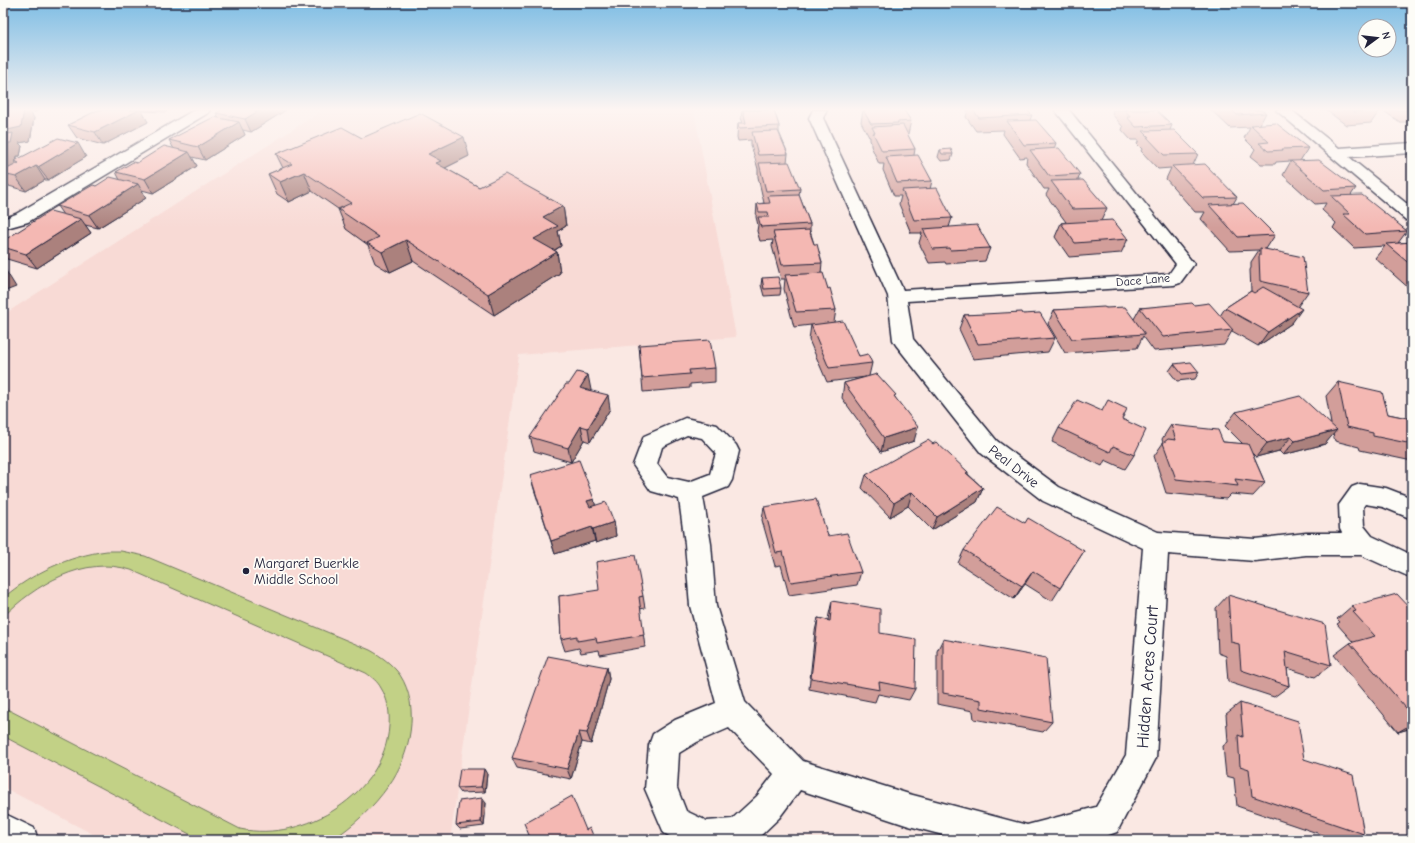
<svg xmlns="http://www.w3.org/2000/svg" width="1415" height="843" font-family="'Comic Neue',sans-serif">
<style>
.built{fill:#f8dad5}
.green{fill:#c2d186;stroke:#727a60}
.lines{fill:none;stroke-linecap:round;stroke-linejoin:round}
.minor-casing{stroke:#22223b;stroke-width:3}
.minor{fill:#fdfcf7;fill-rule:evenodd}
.wall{fill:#d29e9a;stroke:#22223b}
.shaded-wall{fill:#ab817d;stroke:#22223b}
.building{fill:#f4b8b3;stroke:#22223b}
.poi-dot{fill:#22223b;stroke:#fdfcf7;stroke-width:1.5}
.labels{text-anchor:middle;stroke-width:3.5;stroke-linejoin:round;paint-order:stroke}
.far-street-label{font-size:12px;fill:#22223b;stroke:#fdfcf7}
.street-label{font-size:14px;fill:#22223b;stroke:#fdfcf7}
.poi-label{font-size:14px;fill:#22223b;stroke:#fdfcf7;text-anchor:start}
.near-street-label{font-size:17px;fill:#22223b;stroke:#fdfcf7}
</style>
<rect width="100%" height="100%" fill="#fae8e3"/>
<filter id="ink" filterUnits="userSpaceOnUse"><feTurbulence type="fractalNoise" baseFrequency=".025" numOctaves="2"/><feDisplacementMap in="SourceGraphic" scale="8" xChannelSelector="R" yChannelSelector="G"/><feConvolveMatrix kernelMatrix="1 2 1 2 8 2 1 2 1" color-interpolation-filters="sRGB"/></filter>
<g filter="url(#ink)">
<path class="built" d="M323 110H694L736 337 519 355 450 840H104L3 787V315Z"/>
<path class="green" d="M107 551H121L145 556 370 650C381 656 392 664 400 675 421 707 410 756 389 785 373 808 354 825 332 840H201L3 736V707L240 829C305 843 385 793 389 726 390 713 388 699 381 688 378 682 372 677 366 673L131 570C84 555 35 585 3 617V598C33 573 68 556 107 551Z"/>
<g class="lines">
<defs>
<path id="minor" d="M194 110H210L208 113 28 222 3 229V219L16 214Z
M813 110H827L823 118 903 290 1169 274 1176 264 1055 110H1069L1194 264 1180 283 1174 285 907 301 913 339 997 441 1059 487 1158 532 1255 539 1306 533H1342L1340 529 1339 505 1352 487 1360 484 1386 488 1412 498V519L1383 507 1365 504 1363 507 1364 526 1372 536 1412 555V578L1361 555H1306L1255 561 1168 554 1156 758 1117 832 1095 840H962L909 826 800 790 779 818 756 840H676L664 833 645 789 649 745 653 734 675 720 716 703 690 606 685 544 679 499 651 491 633 465 644 436 685 418 717 425 736 445 739 451 732 480 728 487 703 497 711 544 716 606 745 702 803 761 909 794 1027 825 1096 807 1126 755 1143 548 1043 501 981 453 896 345 893 340 888 296 809 118ZM687 435 702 438 716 453 710 474 689 482 667 477 657 464 662 447ZM729 728 774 774 757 796 732 819 707 821 686 811 677 788 679 753 697 742Z
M1276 110H1291L1339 148 1412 143V153L1349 157 1412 208V221L1406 220Z
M3 813 34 828 38 840H3Z"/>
</defs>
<use href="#minor" class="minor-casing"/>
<use href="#minor" class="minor"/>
</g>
<path class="wall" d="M3 110H38L36 112H30L34 118 30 141 19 143 22 146 20 156H17V160L86 157 48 180H45L26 191 9 186 5 181V184H3Z
M98 110H168L166 112 142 111 148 122 103 145 77 138 68 125Z
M286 110 251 132 243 130 245 135 205 160 192 157 197 166 153 193 142 190 146 198 98 228 85 225 91 233 37 268 7 259 3 254V241L63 215 57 206 96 186 120 180 116 172 137 163 174 149 169 140 219 118 216 113Z
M742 110H774L779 126V132L788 154 787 162 800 189 799 195 810 224V231L814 244 822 263 821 273 828 289 836 310 834 322 859 356 872 363 869 376 895 397 914 441 881 452 842 398 844 383 866 377 827 382 809 340 811 325 794 327 784 289 785 279H781L772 246 773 240 760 241 757 231 758 225 756 217 757 204 764 203 758 177V169L751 145V140L738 141 737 137 738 123H743L741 118Z
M863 110 911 121 908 134H907L915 149 914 155 932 181 930 189 952 218 949 227 990 248 985 261 946 264 945 262 929 263 919 243 922 233H911L899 204 901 196H894L883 170 884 164H879L871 146V143L870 140V137H869L861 122Z
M968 110H1027L1032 115 1030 120 1056 143 1054 149 1080 174 1078 180 1107 208 1101 221 1128 239 1121 253 1069 257 1055 237 1061 223 1066 222 1046 195 1049 189H1044L1026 163 1027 157 1020 158 1003 134 1004 130 976 131 966 117Z
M1113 110H1156L1172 125 1170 130 1198 154 1193 165 1237 197 1233 204 1275 235 1266 249H1265L1308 292 1298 306 1292 323 1258 346 1232 331 1224 345 1154 351 1143 336 1137 348 1065 353 1048 324 1054 310 1106 308 1134 319 1140 308 1194 305 1220 316 1225 308 1251 291 1250 270 1251 268V262L1259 250 1230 251 1201 219 1205 212H1195L1166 179 1171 168 1158 169 1141 151 1142 149 1137 144 1139 140H1131L1122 130 1123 127 1112 114Z
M1211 110H1261L1266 113 1260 124 1308 148 1300 161 1356 188 1351 195 1407 231 1398 243 1412 242V291L1375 258 1385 246 1354 248 1333 228 1336 223 1322 210 1326 203 1315 204 1283 175 1291 161 1276 162 1275 164H1261L1251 156 1255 149 1244 138 1250 127 1230 128Z
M1321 110H1380L1371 123 1346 125 1326 110Z
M1382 110H1412V122H1400Z
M362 138 469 156 445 168 479 187 563 206 566 226 558 231 561 246 554 251 557 252 560 273 494 315 413 261 390 272 375 263 368 245 346 229 338 209 312 191 289 202 277 194 268 174 283 168 276 154Z
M940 150 953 154 951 160 941 161 938 157Z
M1412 171V176L1410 174Z
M762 278 781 288 780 295 764 296 761 285Z
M1023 314 1055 338 1048 352 973 359 959 329 964 315Z
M639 345 715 368V382L690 384V388L643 392Z
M1174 364 1199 372 1195 379 1177 381 1169 371Z
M1338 382 1388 414 1412 419V461L1360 450 1359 447 1335 441 1333 434 1325 444 1283 455 1279 451 1256 457 1252 453 1265 483 1253 496 1231 494 1226 499 1166 493 1154 456 1163 443 1162 439 1171 425 1223 442 1243 444 1225 426 1236 412 1331 424 1326 396Z
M590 390 610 409 590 442 584 440 571 462 534 451 530 437 591 390Z
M1102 411 1122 419 1134 455 1125 469 1105 460 1102 466 1052 442 1059 428Z
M933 444 968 472V474L983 488 977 502 932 530 908 506 890 517 862 488 866 475Z
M530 475 594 499 595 505 614 522 616 536 596 543 595 541 555 554 534 489Z
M764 507 861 572 857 585 789 595 781 565 775 566 762 520Z
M1025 523 1084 551 1052 601 1025 584 1014 599 958 563 964 550Z
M1228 595 1331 665 1315 677 1287 668 1289 686 1274 697 1228 682 1226 656 1218 653 1216 608Z
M559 596H643L645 608 640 609 645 647 600 655 599 650 581 653 579 648 565 651 561 639Z
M832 601 880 633 915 689 909 700 878 694 875 702 809 689 815 631 818 618 828 620 829 614Z
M1352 606 1412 610V728L1398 732 1334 655 1350 643 1353 642 1337 624 1340 622 1337 619Z
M943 639 1052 722 1043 732 974 719 973 711 937 704V651Z
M607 667 609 679 591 744 582 742 571 779 517 768 512 758Z
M1240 703 1304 759 1364 834 1350 840H1338L1237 806 1234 778 1226 776 1223 746 1228 742 1226 714Z
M487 774 485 792 461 793 457 788Z
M486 803 484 826 460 829 456 825Z"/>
<path class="shaded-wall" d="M24 110H28L34 118 30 141 19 143 22 146 20 156H17L16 162 15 161 16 163 14 174H3V131Z
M139 110H141L148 122 103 145 95 132Z
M260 110H286L251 132 245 119Z
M239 122 245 135 205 160 198 147Z
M464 137 469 156 443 169 446 180 428 154Z
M78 143 86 157 48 180 38 167Z
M189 152 197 166 153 193 145 179Z
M36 166 45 180 26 191 16 177Z
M304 172 312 191 289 202 280 182Z
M3 178 5 181V184H3Z
M138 184 146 198 98 228 89 215Z
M563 206 566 226 558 231 561 246 538 260 534 239 543 217Z
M81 219 91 233 37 268 26 254Z
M406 240 413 261 390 272 382 252Z
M557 252 560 273 494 315 488 294Z
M3 266 16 287 3 292Z
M1302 309 1292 323 1258 346 1268 332Z
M588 375 591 390 582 402 580 388Z
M608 395 610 409 590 442 588 428Z
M581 426 584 440 571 462 568 448Z
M918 427 914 441 881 452 884 438Z
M1337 430 1325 444 1283 455 1295 441Z
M1291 437 1279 451 1256 457 1267 443Z
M983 488 977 502 932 530 937 517Z
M912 492 908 506 890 517 894 503Z
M594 499 597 513 590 515 587 501Z
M614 522 616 536 596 543 593 529Z
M592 527 595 541 555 554 551 541Z
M1033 571 1025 584 1014 599 1022 586Z
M607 667 609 679 591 744 587 733Z
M1412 724V728L1398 732Z
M579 732 582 742 571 779 567 769Z
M484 769 487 774 485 792 481 787Z
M482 798 486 803 484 826 481 822Z"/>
<path class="building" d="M3 110H24L21 127 3 131Z
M98 110H139L95 132 68 125Z
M221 110H260L245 119 216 113Z
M743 110H774L779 126 739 128 738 123H746Z
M863 110H904L911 121 897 122 898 123 871 124Z
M973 110H1027L1032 115 979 118Z
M1125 110H1156L1172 125 1136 127 1127 117H1131Z
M1232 110H1261L1266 113 1237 115Z
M1351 110H1380L1354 112Z
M420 113 464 137 428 154 441 161 436 163 479 187 505 174 563 206 543 217 558 226 534 239 557 252 488 294 406 240 382 252 367 243 379 237 338 209 351 203 304 172 280 182 268 174 292 164 276 154 342 127 362 138Z
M214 117 239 122 198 147 169 140Z
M1036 120 1056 143 1024 145 1007 121Z
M1276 123 1308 148 1282 149 1283 150 1268 151 1259 143 1269 142 1251 125Z
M903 125 915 149 882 151 873 133H875L872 127Z
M1174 130 1198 154 1164 155 1147 137H1149L1143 131Z
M778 131 788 154 758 155 752 132Z
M13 133 11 143H8L4 160H3V135Z
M58 138 78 143 38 167 36 166 16 177 3 174V171L19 163 15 161 18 159Z
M164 146 189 152 145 179 116 172 133 162 137 163Z
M1059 148 1080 174 1049 176 1030 150Z
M951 149 953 154H942L940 150Z
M918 155 932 181 897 183 886 157Z
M1319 160 1356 188 1324 190 1291 161Z
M789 162 800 189 766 191 759 163Z
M1205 164 1237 197 1203 198 1172 166Z
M110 177 138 184 89 215 57 206 93 185 96 186Z
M1083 180 1107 208 1072 209 1051 181Z
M937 188 952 218 914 220 902 190Z
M799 195 810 224 761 227 758 217H769L768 212H759L757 204 770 203 768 196Z
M1362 195 1407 231 1365 234 1343 214H1350L1331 196Z
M1243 203 1275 235 1238 237 1209 205Z
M50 211 81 219 26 254 3 247V241Z
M1113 220 1128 239 1075 243 1061 223Z
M977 225 990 248 950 250 949 248 933 249 923 229Z
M809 230 814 244H817L822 263 782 265 773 232Z
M1412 242V266L1386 244Z
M1260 248 1303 257 1308 292 1260 281 1259 256H1260Z
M823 273 828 289 830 288 836 310 796 312 785 275Z
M778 277 781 288 764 289 762 278Z
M1263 287 1302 309 1268 332 1225 308 1251 291 1254 293Z
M1192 303 1194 305 1209 303 1233 330 1163 337 1140 308Z
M1104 307 1106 308 1125 307 1145 334 1072 339 1054 310Z
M1022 312 1023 314 1040 313 1055 338 978 344 964 315Z
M843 321 859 356 868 354 872 363 829 368 811 325Z
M710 340 715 368 689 370 690 374 642 378 639 345Z
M1191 362 1199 372 1182 374 1174 364Z
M577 372 588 375 580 388 608 395 588 428 581 426 568 448 530 437 566 384H569Z
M877 374 896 395 894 396 918 427 884 438 844 383Z
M1338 382 1382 392 1388 414 1412 419V444L1373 436V433L1347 427Z
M1300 396 1337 430 1295 441 1291 437 1267 443 1236 412Z
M1077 400 1102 411 1108 400 1127 409 1122 419 1146 430 1134 455 1113 446 1110 452 1059 428Z
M1171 425 1218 430 1223 442 1248 444 1265 483 1235 479 1238 486 1176 479 1163 443 1168 439 1176 440Z
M928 440 933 444 936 442 968 472 966 473 983 488 937 517 912 492 894 503 866 475Z
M579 460 594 499 587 501 590 507 606 502 614 522 593 529 592 527 551 541 530 475Z
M816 499 828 536 847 533 861 572 791 582 783 552 776 553 764 507Z
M997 507 1025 523 1028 518 1084 551 1060 588 1033 571 1022 586 964 550Z
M635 555 643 596 639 597 644 635 597 643 596 638 577 641V636L561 639 559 596 599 590 596 562Z
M1397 594 1412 610V715L1350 643 1375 636 1353 612 1356 611 1352 606Z
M1228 595 1325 624 1331 665 1285 651 1289 686 1241 670 1239 644 1231 642Z
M832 601 880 609V633L916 639 915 689 879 682 880 690 811 678 818 618 830 621Z
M943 639 1046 658 1052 722 981 708V700L943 693Z
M548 656 607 667 587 733 579 732 567 769 512 758Z
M1240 703 1298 721 1304 759 1353 775 1364 834 1252 796 1249 769 1240 766 1238 735 1243 737Z
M460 769H484L481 787 457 788Z
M572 796 586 830 590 828 594 838 590 840H531L524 823Z
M482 798 481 822 456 825 459 801Z"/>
</g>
<linearGradient id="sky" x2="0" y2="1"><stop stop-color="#7ebde4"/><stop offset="0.48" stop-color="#fdf5f2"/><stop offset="1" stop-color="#fdf5f2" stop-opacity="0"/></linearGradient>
<rect width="1415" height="228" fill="url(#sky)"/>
<circle class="poi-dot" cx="246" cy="571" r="4"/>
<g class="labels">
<g class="far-street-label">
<text transform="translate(1143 280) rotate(-5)" y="4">Dace Lane</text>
</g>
<g class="street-label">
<text transform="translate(1014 466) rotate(38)" y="5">Peal Drive</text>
</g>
<g class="poi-label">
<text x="254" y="568">Margaret Buerkle<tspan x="254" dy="16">Middle School</tspan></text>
</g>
<g class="near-street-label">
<text transform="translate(1147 677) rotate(-86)" y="6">Hidden Acres Court</text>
</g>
</g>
<rect width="1415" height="843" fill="none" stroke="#fdfcf7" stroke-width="16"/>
<rect x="8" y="8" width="1399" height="827" fill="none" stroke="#22223b" stroke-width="1.5" filter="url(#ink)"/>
<g transform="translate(1377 38) rotate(75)"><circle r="19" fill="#fdfcf7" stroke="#a5a5ac"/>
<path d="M0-3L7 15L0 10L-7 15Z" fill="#22223b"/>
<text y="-6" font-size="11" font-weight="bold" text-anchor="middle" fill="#22223b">N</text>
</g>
</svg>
